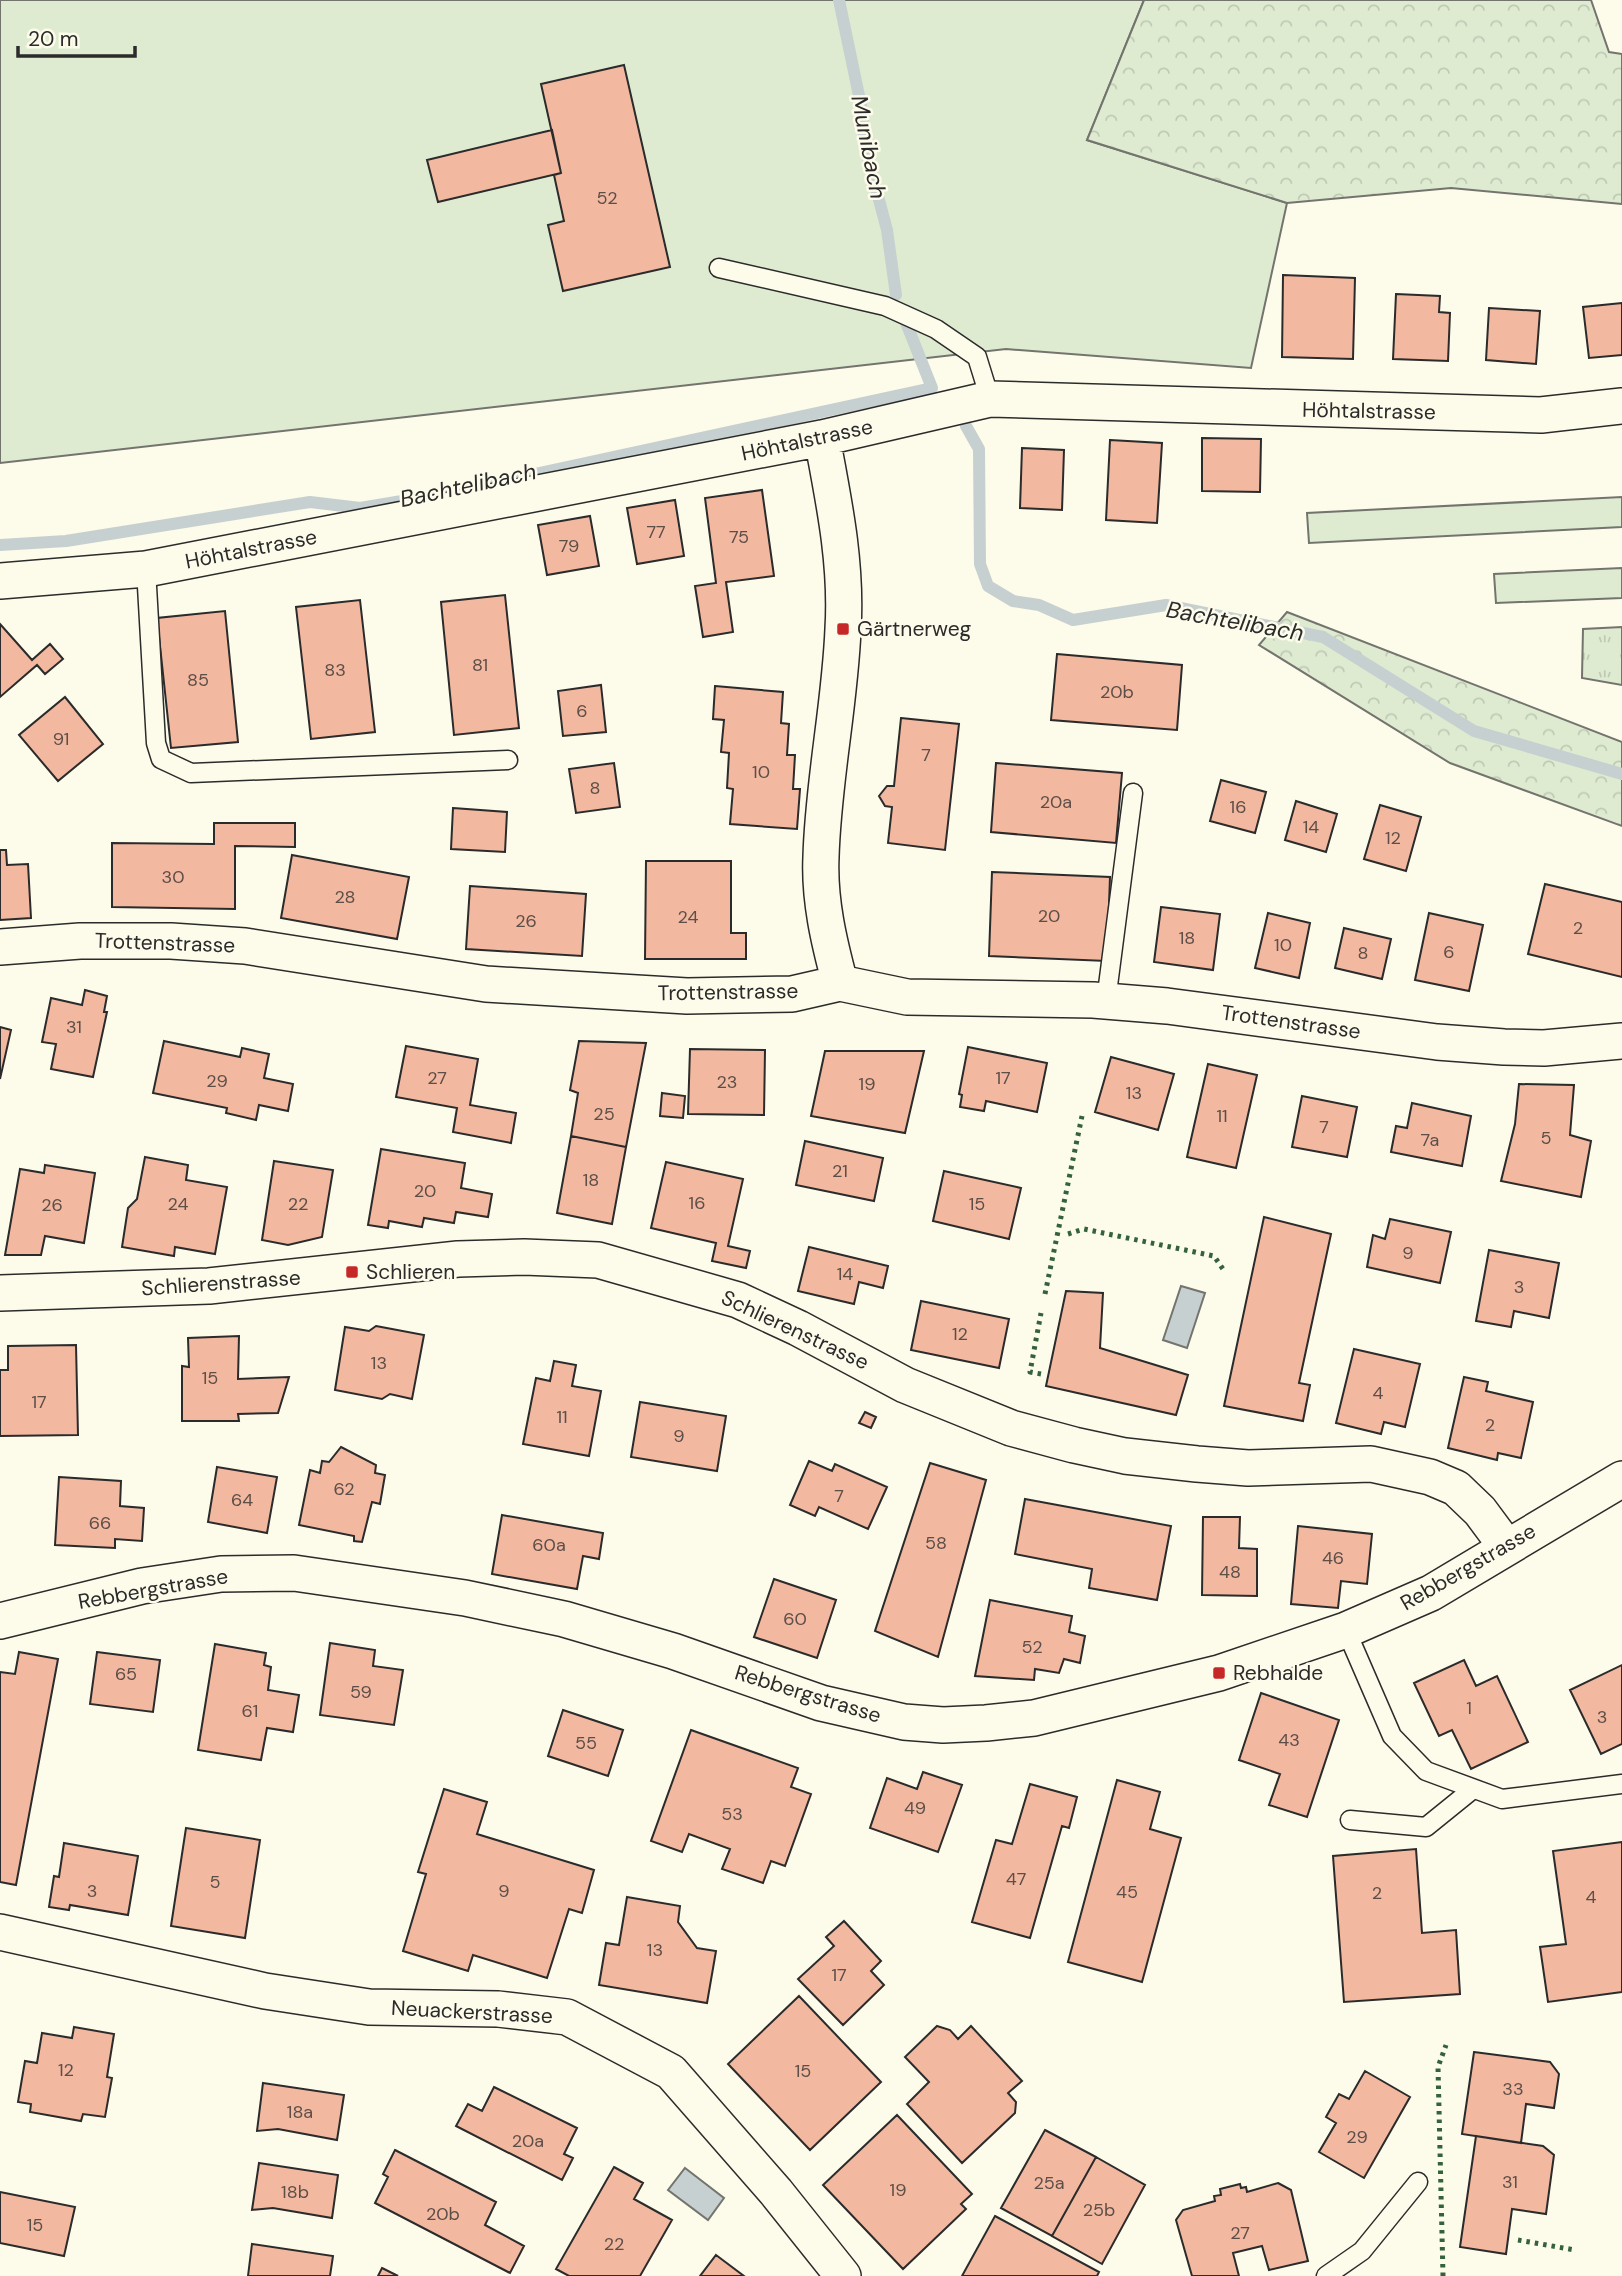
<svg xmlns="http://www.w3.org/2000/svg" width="1622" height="2276" font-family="'DM Sans',sans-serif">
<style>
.green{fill:#deebd1;stroke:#74746e;stroke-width:2}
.forest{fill:url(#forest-crowns);stroke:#74746e;stroke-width:2}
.park{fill:url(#park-tufts);stroke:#74746e;stroke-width:2}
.water{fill:#c7d0d0;stroke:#74746e;stroke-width:2}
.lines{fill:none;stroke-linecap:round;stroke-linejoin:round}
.stream{stroke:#c7d0d0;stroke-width:12}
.building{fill:#f2b8a0;stroke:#2b2b2b;stroke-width:2}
.lane-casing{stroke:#2b2b2b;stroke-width:21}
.street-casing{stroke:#2b2b2b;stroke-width:38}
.lane{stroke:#fdfbea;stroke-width:18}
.street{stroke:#fdfbea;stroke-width:35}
.hedge{stroke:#34623c;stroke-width:5;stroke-dasharray:3.5 5;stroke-linecap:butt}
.poi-dot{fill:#c62828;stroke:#fdfbea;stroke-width:2.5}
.labels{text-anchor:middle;stroke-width:5;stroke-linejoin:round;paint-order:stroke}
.number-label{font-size:18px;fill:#5d4e48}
.street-label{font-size:21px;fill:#2b2b2b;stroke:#fdfbea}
.poi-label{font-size:21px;fill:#2b2b2b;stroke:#fdfbea;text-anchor:start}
.water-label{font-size:23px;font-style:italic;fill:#2b2b2b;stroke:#fdfbea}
</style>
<defs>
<pattern id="forest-crowns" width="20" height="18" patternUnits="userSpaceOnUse" patternTransform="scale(1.75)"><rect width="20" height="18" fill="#deebd1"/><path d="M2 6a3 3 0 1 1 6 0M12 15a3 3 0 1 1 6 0" fill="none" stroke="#bfcab4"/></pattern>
<pattern id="park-tufts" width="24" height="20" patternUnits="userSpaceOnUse" patternTransform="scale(1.75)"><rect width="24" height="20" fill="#deebd1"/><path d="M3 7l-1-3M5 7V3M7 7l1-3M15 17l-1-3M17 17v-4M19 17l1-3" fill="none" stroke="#bfcab4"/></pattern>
</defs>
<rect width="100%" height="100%" fill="#fdfbea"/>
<path class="green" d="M0 0H1144L1087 140 1287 203 1251 368 1006 349 0 463Z
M1622 497V527L1309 543 1307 513Z
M1622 568V598L1496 603 1494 574Z"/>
<path class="forest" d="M1144 0H1591L1609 52 1622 54V204L1451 188 1287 203 1087 140Z
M1287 612 1622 742V826L1450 763 1259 645Z"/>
<path class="park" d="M1622 627V685L1582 678 1583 629Z"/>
<path class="water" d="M1181 1286 1205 1293 1187 1348 1163 1340Z
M685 2168 724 2198 708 2220 668 2190Z"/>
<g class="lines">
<path class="stream" d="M839 0 862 110 865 147 887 230 896 295
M966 426 979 449 980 564 988 586 1013 601 1039 605 1073 620 1166 605 1323 637 1474 731 1622 774
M0 545 66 541 310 502 360 508 438 495 932 388 905 320"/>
</g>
<path class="building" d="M624 65 670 267 563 291 548 225 564 221 554 175 561 173 541 84Z
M552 130 561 173 438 202 427 160Z
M1283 275 1355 278 1353 359 1282 357Z
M1396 294 1440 296 1439 312 1450 313 1448 361 1393 359Z
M1622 303V355L1589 358 1583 307Z
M1489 308 1540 311 1536 364 1486 360Z
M1202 438 1261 439 1260 492 1202 491Z
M1110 440 1162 443 1157 523 1106 520Z
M1022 448 1064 450 1062 510 1020 508Z
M762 490 774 576 726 582 733 632 703 637 695 586 716 583 705 498Z
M675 500 684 556 637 564 627 508Z
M590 516 599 566 547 575 538 525Z
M505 595 519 728 454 735 441 602Z
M360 600 375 732 311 739 296 607Z
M225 611 238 742 171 748 157 618Z
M0 624 32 660 50 644 63 659 45 674 37 665 0 697Z
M1057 654 1182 665 1177 730 1051 720Z
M601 685 606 732 563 736 558 691Z
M715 686 783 692 781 723 789 724 787 755H795L793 789H800L797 829 730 824 733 789 727 788 729 753 721 752 724 720 713 719Z
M65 697 103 744 58 781 19 735Z
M901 718 959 724 945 850 888 843 892 807 885 806 879 796 887 786H894Z
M614 763 620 807 576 813 569 769Z
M996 763 1122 773 1116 843 991 832Z
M1221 780 1266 792 1255 833 1210 821Z
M1296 801 1337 814 1326 852 1285 840Z
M1380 805 1421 817 1406 871 1364 859Z
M453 808 507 812 505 852 451 849Z
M214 823H295V847L235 846V909L112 907V843L214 844Z
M0 850H6L7 865 28 864 31 918 0 920Z
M292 855 409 877 397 939 281 918Z
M646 861H731V933H746V959H645Z
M992 872 1110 877 1107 961 989 956Z
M1545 884 1622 902V977L1528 954Z
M470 886 586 894 582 956 466 949Z
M1161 907 1220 914 1213 970 1154 962Z
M1268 913 1310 923 1299 978 1255 968Z
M1429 913 1483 925 1469 991 1415 980Z
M1344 928 1391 939 1382 979 1335 968Z
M85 990 107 996 104 1012H107L93 1077 51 1069 56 1044 42 1042 51 998 82 1005Z
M0 1027 11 1030 0 1079Z
M164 1041 240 1057 242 1048 269 1054 264 1078 293 1084 288 1111 259 1105 256 1120 226 1113 227 1108 153 1093Z
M579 1041 646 1043 626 1147 571 1136 578 1093 570 1090Z
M406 1046 478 1059 470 1105 516 1113 511 1143 453 1132 457 1108 396 1097Z
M968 1047 1047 1063 1037 1112 986 1101 984 1111 960 1107 962 1095 959 1094Z
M690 1049 765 1050 764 1115 688 1114Z
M825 1051H924L905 1133 811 1116Z
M1111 1057 1174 1074 1158 1130 1095 1112Z
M1208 1064 1257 1075 1236 1168 1187 1157Z
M1519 1084 1574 1085 1570 1135 1591 1141 1581 1197 1501 1181 1515 1124Z
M662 1093 685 1096 683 1118 660 1116Z
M1302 1096 1357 1107 1347 1157 1292 1147Z
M1412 1103 1471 1116 1462 1166 1391 1152 1396 1126 1407 1128Z
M571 1136 626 1147 612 1224 557 1213Z
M805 1141 883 1158 874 1201 796 1185Z
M381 1149 465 1163 461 1188 492 1194 488 1217 456 1212 454 1223 424 1218 422 1227 389 1221 388 1228 368 1225Z
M145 1157 188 1165 186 1180 227 1187 215 1254 175 1247 174 1256 122 1247 128 1208 137 1199Z
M274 1161 333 1170 322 1237 288 1245 262 1240Z
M666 1162 743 1179 728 1246 750 1251 746 1268 712 1261 716 1243 651 1228Z
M45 1165 95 1173 84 1243 45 1236 41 1255H5L20 1169 44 1173Z
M944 1171 1021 1188 1009 1239 933 1221Z
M1264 1217 1331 1234 1299 1383 1310 1385 1303 1421 1224 1406Z
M1390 1219 1451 1232 1440 1283 1367 1267 1373 1235 1385 1239Z
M809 1247 888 1266 883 1288 859 1282 854 1304 798 1291Z
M1489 1250 1559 1263 1549 1318 1514 1311 1511 1327 1476 1321Z
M1066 1291 1103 1293 1100 1348 1188 1375 1176 1415 1046 1386Z
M921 1301 1009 1319 999 1368 911 1350Z
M376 1326 424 1335 412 1399 390 1394 382 1399 335 1390 345 1327 369 1331Z
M239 1336 238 1379 289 1377 278 1413 238 1414 239 1421H182V1366L189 1367 188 1338Z
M76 1345 78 1435 0 1436V1370H8V1346Z
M1354 1349 1420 1364 1405 1427 1384 1422 1381 1434 1336 1423Z
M554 1361 576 1365 572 1386 601 1391 589 1456 523 1444 536 1378 550 1381Z
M1464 1377 1488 1382 1486 1391 1533 1402 1521 1458 1498 1453 1497 1460 1448 1448Z
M640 1402 726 1416 717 1471 631 1457Z
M865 1412 876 1417 871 1428 859 1423Z
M341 1447 376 1465 375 1473 385 1475 380 1504 372 1502 362 1542 354 1541V1536L299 1525 310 1470 320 1473 322 1461 329 1462Z
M809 1461 832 1471 835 1464 887 1487 868 1529 819 1507 815 1516 790 1505Z
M930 1463 986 1480 938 1657 875 1631Z
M217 1467 277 1477 267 1533 208 1522Z
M59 1477 121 1481 120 1506 144 1508 142 1541 115 1539V1548L55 1545Z
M1025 1499 1171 1526 1157 1600 1089 1588 1092 1569 1015 1554Z
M502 1515 603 1533 599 1559 583 1556 577 1589 492 1574Z
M1203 1517H1240L1239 1548 1257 1549V1596L1202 1595Z
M1298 1526 1372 1534 1367 1584 1341 1581 1338 1608 1291 1604Z
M774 1579 836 1600 817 1658 754 1637Z
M990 1600 1072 1616 1069 1632 1085 1636 1080 1663 1064 1659 1059 1673 1035 1669 1034 1680 975 1676Z
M330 1643 375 1650 373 1666 403 1670 394 1725 320 1715Z
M215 1644 266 1653 264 1665 271 1667 268 1690 299 1695 293 1732 267 1728 261 1760 198 1750Z
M19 1652 58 1659 16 1885 0 1882V1672L15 1674Z
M97 1652 160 1660 153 1712 90 1704Z
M1464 1660 1476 1686 1497 1676 1528 1742 1471 1769 1452 1730 1439 1736 1414 1683Z
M1622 1665V1744L1601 1754 1570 1690Z
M1261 1693 1339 1720 1307 1817 1269 1805 1280 1774 1239 1760Z
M563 1710 623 1730 608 1776 548 1756Z
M691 1730 798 1768 791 1787 811 1794 785 1866 771 1861 763 1883 722 1869 730 1849 689 1834 682 1852 651 1841Z
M923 1772 962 1785 938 1852 870 1828 887 1778 917 1789Z
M1117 1780 1160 1792 1150 1829 1181 1838 1142 1982 1068 1962Z
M1030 1784 1077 1797 1069 1828 1062 1826 1030 1938 972 1922 996 1840 1012 1844Z
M444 1789 487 1802 477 1834 594 1870 582 1913 569 1909 547 1978 473 1955 468 1971 403 1951 426 1874 418 1872Z
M186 1828 260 1840 245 1938 171 1926Z
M1622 1842V1992L1548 2002 1540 1947 1566 1944 1553 1851Z
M64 1843 138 1856 128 1915 70 1905 69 1910 49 1907 54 1876 59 1877Z
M1416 1849 1422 1933 1456 1930 1460 1994 1344 2002 1333 1856Z
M627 1897 680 1906 678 1922 697 1948 716 1951 707 2003 599 1985 606 1943 619 1945Z
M844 1921 881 1961 871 1971 884 1985 843 2025 798 1979 834 1946 826 1937Z
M799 1996 881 2082 810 2150 728 2064Z
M937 2026 950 2030 958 2039 971 2026 1022 2081 1008 2093 1016 2102 1015 2113 962 2163 907 2104 929 2082 905 2057Z
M74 2027 114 2034 107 2077 112 2078 105 2117 83 2114 81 2121 30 2112 31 2104 18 2102 25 2061 37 2063 42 2033 72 2038Z
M1474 2052 1550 2062 1559 2074 1554 2108 1526 2104 1521 2143 1462 2134Z
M1365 2071 1410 2097 1364 2178 1319 2152 1336 2123 1326 2117 1339 2094 1349 2099Z
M263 2083 344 2095 337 2140 278 2129 257 2131Z
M494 2087 577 2128 564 2154 573 2158 562 2180 456 2126 468 2104 482 2111Z
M897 2115 972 2194 961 2204 966 2209 903 2269 823 2185Z
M1045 2130 1096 2157 1052 2236 1001 2208Z
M1476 2136 1543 2146 1554 2155 1546 2214 1512 2209 1506 2254 1460 2247Z
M395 2150 496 2202 485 2225 524 2246 510 2273 375 2203 388 2177 383 2174Z
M1096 2157 1145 2185 1102 2264 1052 2236Z
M259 2163 338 2175 332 2218 273 2208 252 2210Z
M614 2167 643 2183 634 2199 672 2220 640 2276H569L556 2269Z
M1278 2183 1291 2190 1308 2261 1269 2270 1262 2246 1233 2253 1239 2276H1192L1176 2220 1183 2210 1215 2201 1214 2196 1221 2195 1220 2189 1240 2184 1241 2188 1246 2187 1247 2192Z
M0 2192 75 2207 64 2256 0 2243Z
M995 2216 1099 2272 1097 2276H962Z
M252 2244 333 2256 330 2276H248Z
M716 2255 744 2276H700Z
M382 2268 398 2276H378Z"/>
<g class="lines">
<defs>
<path id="lane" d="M719 268 885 306 936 329 977 357 990 399
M146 569 156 743 161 759 191 773 508 760
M1106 1001 1133 793
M1346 1630 1392 1736 1426 1771 1502 1799 1622 1784
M1350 1820 1426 1827 1473 1789
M1326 2276 1362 2251 1418 2182"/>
<path id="street" d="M822 438C834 502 847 564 843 629 840 705 823 781 821 857 819 900 829 942 840 983
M0 581 146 569 822 438 990 399 1541 415 1622 406
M0 947 80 941H171L245 946 486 984 687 996 792 994 840 983 907 997 1093 1000 1167 1006 1437 1042 1504 1047 1544 1048 1622 1041
M0 1293 209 1286 458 1259 524 1257 598 1260 738 1300 798 1328 905 1385 1011 1428 1074 1445 1125 1456 1197 1464 1248 1468 1371 1464 1430 1477 1456 1488 1480 1511 1506 1546
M0 1621 142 1586 221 1574 294 1573 465 1598 564 1619 673 1651 821 1703 904 1722 943 1725 986 1723 1034 1718 1219 1673 1346 1630 1431 1593 1622 1479
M0 1932 265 1991 369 2007 498 2009 567 2017 671 2072 776 2192 843 2276"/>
</defs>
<use href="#lane" class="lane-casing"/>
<use href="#street" class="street-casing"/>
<use href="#lane" class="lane"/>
<use href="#street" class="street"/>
<path class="hedge" d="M1068 1234 1084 1229 1214 1256 1225 1272
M1045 1294 1082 1116
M1041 1374 1030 1372 1041 1313
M1518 2240 1575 2250
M1443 2276 1438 2067 1446 2045"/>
</g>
<g class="poi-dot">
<rect x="836" y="622" width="14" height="14" rx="3.5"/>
<rect x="345" y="1265" width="14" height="14" rx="3.5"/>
<rect x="1212" y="1666" width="14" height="14" rx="3.5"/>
</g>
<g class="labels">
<g class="number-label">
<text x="607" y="204">52</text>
<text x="656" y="538">77</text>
<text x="739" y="543">75</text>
<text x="569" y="552">79</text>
<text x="480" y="671">81</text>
<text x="335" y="676">83</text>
<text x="198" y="686">85</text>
<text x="1117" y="698">20b</text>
<text x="582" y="717">6</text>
<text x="61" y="745">91</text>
<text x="926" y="761">7</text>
<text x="761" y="778">10</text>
<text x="595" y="794">8</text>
<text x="1056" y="808">20a</text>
<text x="1238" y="813">16</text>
<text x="1311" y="833">14</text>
<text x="1393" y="844">12</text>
<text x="173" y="883">30</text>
<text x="345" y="903">28</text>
<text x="1049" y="922">20</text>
<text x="688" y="923">24</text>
<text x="526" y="927">26</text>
<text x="1578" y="934">2</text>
<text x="1187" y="944">18</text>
<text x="1283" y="951">10</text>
<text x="1449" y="958">6</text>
<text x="1363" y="959">8</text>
<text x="74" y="1033">31</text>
<text x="437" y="1084">27</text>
<text x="1003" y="1084">17</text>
<text x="217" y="1087">29</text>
<text x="727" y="1088">23</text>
<text x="867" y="1090">19</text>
<text x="1134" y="1099">13</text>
<text x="604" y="1120">25</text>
<text x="1222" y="1122">11</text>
<text x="1324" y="1133">7</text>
<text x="1546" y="1144">5</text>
<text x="1430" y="1146">7a</text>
<text x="840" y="1177">21</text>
<text x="591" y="1186">18</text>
<text x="425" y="1197">20</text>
<text x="697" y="1209">16</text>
<text x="178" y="1210">24</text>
<text x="298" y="1210">22</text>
<text x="977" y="1210">15</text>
<text x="52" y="1211">26</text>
<text x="1408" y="1259">9</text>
<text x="845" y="1280">14</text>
<text x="1519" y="1293">3</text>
<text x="960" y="1340">12</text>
<text x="379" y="1369">13</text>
<text x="210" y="1384">15</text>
<text x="1378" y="1399">4</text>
<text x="39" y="1408">17</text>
<text x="562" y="1423">11</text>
<text x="1490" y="1431">2</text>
<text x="679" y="1442">9</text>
<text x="344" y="1495">62</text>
<text x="839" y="1502">7</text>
<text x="242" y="1506">64</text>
<text x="100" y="1529">66</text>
<text x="936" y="1549">58</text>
<text x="549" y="1551">60a</text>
<text x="1333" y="1564">46</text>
<text x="1230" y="1578">48</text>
<text x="795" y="1625">60</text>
<text x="1032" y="1653">52</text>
<text x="126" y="1680">65</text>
<text x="361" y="1698">59</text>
<text x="1469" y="1714">1</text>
<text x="250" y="1717">61</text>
<text x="1602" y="1723">3</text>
<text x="1289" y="1746">43</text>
<text x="586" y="1749">55</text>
<text x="915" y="1814">49</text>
<text x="732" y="1820">53</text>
<text x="1016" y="1885">47</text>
<text x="215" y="1888">5</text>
<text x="92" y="1897">3</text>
<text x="504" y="1897">9</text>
<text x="1127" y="1898">45</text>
<text x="1377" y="1899">2</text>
<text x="1591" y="1903">4</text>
<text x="655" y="1956">13</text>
<text x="839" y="1981">17</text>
<text x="66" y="2076">12</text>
<text x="803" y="2077">15</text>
<text x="1513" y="2095">33</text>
<text x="300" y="2118">18a</text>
<text x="1357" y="2143">29</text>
<text x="528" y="2147">20a</text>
<text x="1510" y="2188">31</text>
<text x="1049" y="2189">25a</text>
<text x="898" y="2196">19</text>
<text x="295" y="2198">18b</text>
<text x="1099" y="2216">25b</text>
<text x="443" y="2220">20b</text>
<text x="35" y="2231">15</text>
<text x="1240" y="2239">27</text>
<text x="614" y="2250">22</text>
</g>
<g class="street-label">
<text transform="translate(1369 411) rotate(1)" y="7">Höhtalstrasse</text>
<text transform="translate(807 440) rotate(-12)" y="7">Höhtalstrasse</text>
<text transform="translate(251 549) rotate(-11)" y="7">Höhtalstrasse</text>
<text transform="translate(165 943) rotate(2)" y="7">Trottenstrasse</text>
<text transform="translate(728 992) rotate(-1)" y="7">Trottenstrasse</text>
<text transform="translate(1291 1022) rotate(8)" y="7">Trottenstrasse</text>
<text transform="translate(221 1283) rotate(-4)" y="7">Schlierenstrasse</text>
<text transform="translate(795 1330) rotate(25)" y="7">Schlierenstrasse</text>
<text transform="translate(1468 1567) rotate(-30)" y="7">Rebbergstrasse</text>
<text transform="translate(153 1589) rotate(-10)" y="7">Rebbergstrasse</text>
<text transform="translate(808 1694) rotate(17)" y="7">Rebbergstrasse</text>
<text transform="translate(472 2012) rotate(3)" y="7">Neuackerstrasse</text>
</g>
<g class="poi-label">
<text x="857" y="636">Gärtnerweg</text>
<text x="366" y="1279">Schlieren</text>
<text x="1233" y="1680">Rebhalde</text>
</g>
<g class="water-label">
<text transform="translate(869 147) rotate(79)" y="8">Munibach</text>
<text transform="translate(468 485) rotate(-12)" y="8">Bachtelibach</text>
<text transform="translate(1235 621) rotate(10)" y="8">Bachtelibach</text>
</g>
</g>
<path d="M18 46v10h117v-10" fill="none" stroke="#2b2b2b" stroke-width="3.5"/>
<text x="28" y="46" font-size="21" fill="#2b2b2b" stroke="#fdfbea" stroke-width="5" paint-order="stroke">20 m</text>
</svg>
